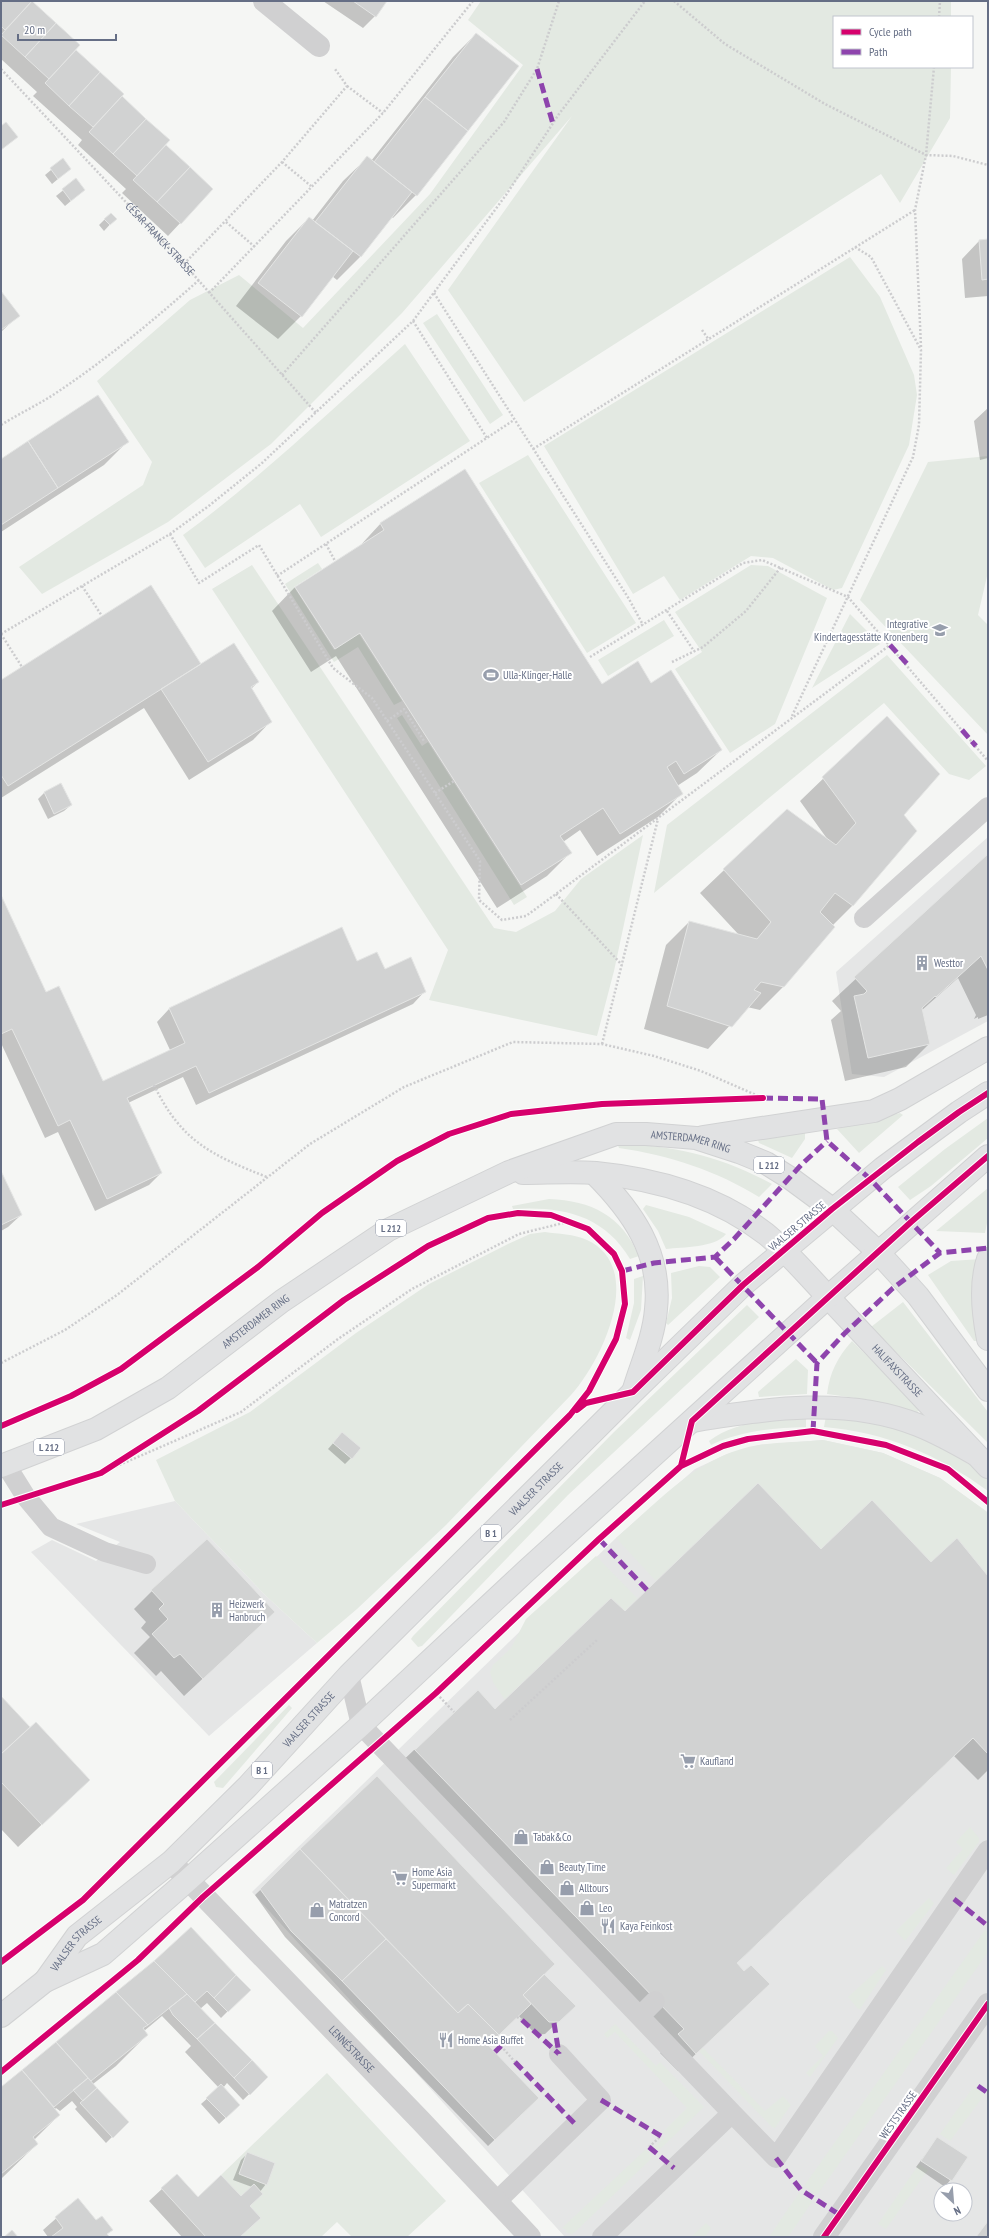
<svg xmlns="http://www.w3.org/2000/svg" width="989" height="2238" font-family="'PT Sans Narrow',sans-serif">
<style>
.built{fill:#e5e6e6;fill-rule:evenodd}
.green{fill:#e3e9e2}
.shadow{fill:#0003}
.building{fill:#d1d2d2;stroke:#e4e5e4}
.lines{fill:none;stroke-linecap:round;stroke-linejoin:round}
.secondary-casing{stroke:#d2d3d4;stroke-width:24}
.primary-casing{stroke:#d1d2d3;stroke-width:24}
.path{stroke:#ccccce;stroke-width:2.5;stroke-dasharray:2 2;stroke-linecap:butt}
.service{stroke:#d0d0d1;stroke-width:20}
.minor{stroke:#d0d0d1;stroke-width:22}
.secondary{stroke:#e1e2e3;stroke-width:22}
.primary{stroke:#e1e2e3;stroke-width:22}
.quiet{stroke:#8e44ad;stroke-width:5;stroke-dasharray:10 5;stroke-linecap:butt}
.cycleway-casing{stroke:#fff;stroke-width:8}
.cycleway{stroke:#d6006c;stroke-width:6}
.labels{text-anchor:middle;stroke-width:4;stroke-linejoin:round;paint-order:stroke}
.shield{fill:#fff;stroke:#939aaa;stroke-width:1}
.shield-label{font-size:10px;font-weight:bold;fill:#656e85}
.street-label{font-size:11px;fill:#656e85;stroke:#fff}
.poi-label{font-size:11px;fill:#656e85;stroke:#fff;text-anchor:start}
</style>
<rect width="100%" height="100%" fill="#f5f6f4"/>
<path class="built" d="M988 837V1021L884 1077 852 1074 836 972Z
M823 1440 883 1453 940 1478 988 1513V2237H565L252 1892 616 1538 695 1469 727 1454 759 1445ZM941 2190H965V2214H941Z
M175 1501 265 1595 317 1643 209 1736 31 1552 52 1540 96 1561 120 1542 76 1524Z"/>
<path class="green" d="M481 1H951V17H834V67H951L950 118 900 203 881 174 524 402 448 290 572 116 402 313 271 444 168 522 42 594 19 567 143 485 152 462 97 381 190 300 239 275 303 328 430 194 523 65 468 20Z
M850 257 880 297 914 375 917 395 909 445 842 588 833 590 773 558 751 556 680 600 664 576 633 594 544 446Z
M437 314 503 415 490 424 423 323Z
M405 344 470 441 321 537 300 504 205 568 183 535C262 477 332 409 405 344Z
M528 455 636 623 587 653 479 483Z
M988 456V572L978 615 988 625V735L860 600 928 462Z
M318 563 322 569 294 587 334 650 359 634 402 701 394 705 358 647 334 662 285 584Z
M252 565 494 928 516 932 555 911 581 879 643 835 614 971 597 1036 429 1000 448 950 212 589Z
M751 565 768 566 827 598 775 724 730 753 675 669 702 652 675 612Z
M850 614 880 644 812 688Z
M664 620 674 636 608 676 598 660Z
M887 655 986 766 969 780 949 774 884 703 654 893 667 825Z
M402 715 422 746 428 742 435 753 527 897 514 905 397 718Z
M900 1113 903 1115 859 1153 837 1129Z
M988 1118V1138L931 1186 910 1200 898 1187 945 1149Z
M805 1133V1139L792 1158 759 1143 758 1140Z
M617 1143C678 1147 718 1155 772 1184L759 1197C717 1171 669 1155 619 1148Z
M988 1188V1218L985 1233 936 1231Z
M549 1199C592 1201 621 1215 639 1256L630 1259C604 1215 562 1206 513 1209L512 1206Z
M646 1205 689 1217 726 1234C715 1248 683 1247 666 1249L658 1231 643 1209Z
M545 1232C558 1234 574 1234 587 1240 647 1268 601 1362 571 1395L446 1525 357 1609 317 1643 265 1595 175 1501 156 1460 250 1412 356 1333 429 1284 508 1244 530 1234Z
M981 1259 979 1341H974L928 1275 951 1261Z
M699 1266 710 1267 720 1277 668 1325 666 1323 672 1298 671 1273Z
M643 1276 641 1310 630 1340 626 1338 634 1303V1279Z
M903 1302 988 1412V1443L871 1327Z
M747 1305 759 1317 568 1495 422 1646 418 1647 411 1639 413 1636 614 1432Z
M852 1341 918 1406 919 1411 915 1413 870 1400 827 1394C830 1372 837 1358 852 1341Z
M796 1359 808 1370 807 1394 759 1397 758 1392Z
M806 1416V1427C772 1428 741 1431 711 1445L709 1441C737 1420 773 1420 806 1416Z
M826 1416C843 1419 861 1420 878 1424 918 1432 956 1453 988 1478V1491C939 1455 885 1432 824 1427Z
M823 1440 883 1453 940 1478 986 1511 988 1513V1576L957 1538 931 1562 821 1549 656 1581 616 1538C659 1501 700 1454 759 1445 780 1442 802 1442 823 1440Z
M596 1556 638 1599 625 1611 611 1598 505 1700 493 1682 490 1672 493 1665 511 1648 526 1619Z
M289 1705 292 1708 223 1788 216 1787 214 1782Z
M970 1827 979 1838V1842L954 1875 946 1868 963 1849 956 1842Z
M929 1898 934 1903 933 1905 905 1941 896 1931Z
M985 1930 988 1932V1952L817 2195 804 2186Z
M882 1966 886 1970 860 2009H858L848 1997Z
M615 2024 656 2066 660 2062 704 2107 658 2151 654 2147 666 2136 663 2132 687 2108 615 2032 607 2038 604 2034Z
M829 2031H832L838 2038 810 2077 806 2073 823 2056 815 2046Z
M703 2048 765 2111 783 2096 791 2105 775 2128 772 2127 699 2051Z
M327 2073 446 2201 407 2237H352L337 2222 321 2237H240L261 2218 221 2175Z
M974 2086 985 2094 950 2141 940 2134Z
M646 2149 653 2157 575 2232 572 2234 565 2232 567 2230 562 2228Z
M919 2164 928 2170 886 2229 878 2224Z
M799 2193 812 2202 788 2237H769Z
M706 2223 711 2228 705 2237H691Z"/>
<path class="shadow" d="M1 1H31L79 45 74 50 122 94 120 96 164 145 212 189 168 236 122 193 126 189 78 145 82 140 33 96 37 92 1 59Z
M323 1H386L375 16 363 28Z
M476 34 416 195 393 218 391 217 360 257 337 280 332 276 301 316 278 339 236 306 286 241 309 218 312 221 343 181 367 158 371 161 453 57Z
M63 160 70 169 52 184 45 175Z
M76 180 84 190 65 206 56 196Z
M105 219H115L104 231 99 225Z
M980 240H988V296L965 298 962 259Z
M1 293 19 315 1 332Z
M988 408V458L980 460 974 421Z
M127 442 104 465 1 532V460Z
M381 523 601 686 651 684 721 750 697 773 677 786 682 793 658 817 597 856 580 830 563 842 570 853 547 876 497 908 336 656 311 672 272 611 295 587 358 548Z
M201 665 258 682 251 689 271 721 253 740 189 780 144 708 1 798V681Z
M886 718 903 815 916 831 852 906 832 926 783 987 760 1010 747 1007 708 1049 644 1029 666 945 689 922 739 935 700 893 787 810 828 840 800 801Z
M61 785 71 805 64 811 48 819 38 799 44 793Z
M988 856V1015L978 1019V1017L974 1019 976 1015 958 978 921 1011 929 1044 906 1067 845 1081 831 1020 841 1011 832 1001Z
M1 897 46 994 103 1083 170 1050 157 1022 169 1009 341 928 357 962 384 971 425 991 413 1004 196 1105 183 1077 128 1103 161 1173 149 1185 95 1211 58 1132 45 1138 1 1043Z
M1 1173 21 1215 8 1227 1 1231Z
M342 1433 351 1458 345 1464 328 1449Z
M821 1551 931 1564 988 1578V1770L978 1780 954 1756 736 1964 750 2002 678 2071 660 2053 666 2047 396 1767 414 1750 495 1710 625 1613Z
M152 1591 255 1630 184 1696 161 1671 156 1676 134 1653 150 1637 141 1628 146 1622 134 1609Z
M1 1698 30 1729 89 1780 18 1847 1 1829Z
M377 1778 543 1974 562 2018 545 2034 536 2035 518 2015 487 2045 538 2098 488 2146 285 1937 255 1895Z
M155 1962 249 1990 221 2018 207 2003 200 2009 267 2077 243 2100 227 2083 223 2088 233 2111 219 2124 201 2104 219 2088 185 2052 191 2046 162 2016 144 2031 147 2035 116 2066 93 2084 127 2122 106 2143 75 2109 77 2107 72 2101 60 2111 56 2108 55 2109 59 2115 34 2140 37 2144 1 2179V2088Z
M938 2138 967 2157 945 2187 916 2167Z
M247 2154 266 2184 249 2206 247 2230 240 2237H182L149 2201 177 2175 198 2199 241 2198 252 2187 233 2180 241 2160Z
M78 2199 106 2234 108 2237H48L43 2230Z"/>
<path class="building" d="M1 1H32L5 30 1 26Z
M32 1 56 23 25 57 1 35Z
M353 1H387L376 17Z
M56 23 80 45 49 79 25 57Z
M476 33 519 66 468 131 425 97Z
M76 50 100 72 69 106 45 83Z
M100 72 124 94 93 127 69 106Z
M122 96 146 119 113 154 89 132Z
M425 97 468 131 417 196 374 162Z
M146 119 170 140 137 176 113 154Z
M6 122 18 137 1 150V126Z
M166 145 190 167 157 202 133 180Z
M367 156 412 192 361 257 315 222Z
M63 158 71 169 58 179 50 168Z
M190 167 213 189 181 224 157 202Z
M76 178 85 190 71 201 62 189Z
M111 213 117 219 110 225 104 219Z
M309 217 353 251 302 317 258 283Z
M988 239V279L982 280 979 240Z
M1 291 20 316 1 330Z
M98 395 129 442 58 488 28 441Z
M28 441 58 488 1 525V459Z
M465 469 602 684 638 661 651 683 671 670 722 750 684 774 676 761 667 767 683 794 620 834 603 808 560 836 572 853 521 885 360 633 335 649 295 587 384 530 380 523Z
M151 585 201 664 8 786 1 775V680Z
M234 643 259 682 251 687 272 722 208 762 161 689Z
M887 716 940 774 904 815 917 831 853 906 835 893 820 912 835 927 784 987 761 982 754 990 761 993 732 1027 667 1006 689 921 757 939 771 922 723 869 787 809 836 845 856 823 822 777Z
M61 783 72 805 54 814 44 792Z
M988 854V970L981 956 936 997 935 996 922 1008 930 1044 868 1058 854 996 864 994 867 991 854 977Z
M1 895 46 992 59 986 103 1081 185 1043 169 1008 342 927 357 961 377 952 385 969 411 957 426 992 209 1093 196 1066 127 1098 162 1173 107 1199 70 1120 58 1126 12 1029 1 1034Z
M1 1171 22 1215 1 1225Z
M342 1432 361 1448 352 1459 333 1443Z
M758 1483 821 1549 872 1500 931 1562 957 1538 988 1576V1754L973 1738 737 1963 744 1971 751 1965 770 1984 696 2054 678 2034 684 2029 414 1749H416L478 1690 495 1709 611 1598 625 1611Z
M207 1539 275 1612 203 1679 180 1654 174 1658 152 1634 168 1619 159 1609 164 1604 151 1590Z
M1 1696 30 1727 1 1754Z
M36 1722 90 1780 42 1825 1 1782V1754Z
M377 1776 555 1964 523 1995 531 2004 499 2035 468 2004 458 2013 300 1849Z
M300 1849 386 1939 342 1981 291 1931 260 1889Z
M191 1927 236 1975 214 1998 207 1991 195 2002 154 1961Z
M386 1939 458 2013 468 2004 499 2035 488 2045 539 2098 495 2140 342 1981Z
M154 1961 187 1994 148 2025 116 1992Z
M544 1974 576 2006 559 2022H549L523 1995Z
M236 1975 251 1990 228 2012 214 1998Z
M116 1992 148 2025 143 2028 148 2035 91 2081 56 2042Z
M187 1994 215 2023 197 2039 173 2015 169 2008Z
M215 2023 252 2060 234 2078 197 2039Z
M56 2042 88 2078 54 2107 22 2070Z
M252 2060 268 2077 250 2095 234 2078Z
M22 2070 60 2115 33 2137 38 2144 1 2174V2087Z
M88 2078 97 2088 83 2101 73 2090Z
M221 2084 240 2105 226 2118 206 2098Z
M97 2088 129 2122 113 2138 80 2103Z
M937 2137 968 2157 952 2181 921 2161Z
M247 2152 275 2163 267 2185 239 2174Z
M177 2174 198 2197 221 2175 241 2196 254 2184 263 2194 250 2206 261 2218 240 2237H206L161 2188Z
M78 2198 96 2220 102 2216 113 2230 107 2234 110 2237H51L63 2228 55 2217Z
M988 2221V2237H976Z
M12 2230 18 2237H4Z"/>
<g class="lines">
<defs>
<g id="secondary">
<path d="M878 1252 918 1296 988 1390"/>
<path d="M988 1259C980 1283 983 1314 988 1339"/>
<path id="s3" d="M828 1297 988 1467"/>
<path d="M692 1421C767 1409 845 1396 918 1425 938 1433 956 1443 975 1454"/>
</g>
<g id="primary">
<path d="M703 1137 874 1111 900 1099 988 1048"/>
<path d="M523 1173C547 1173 572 1171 596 1173 657 1179 717 1196 766 1234 788 1252 808 1276 828 1297"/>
<path d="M594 1173C632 1211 662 1253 656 1309 654 1336 642 1363 634 1389"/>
<path id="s4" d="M1 1466 96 1429 168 1388 282 1301 388 1230 509 1172 616 1134H646L696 1138 739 1152 766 1163 790 1178 832 1209 878 1252"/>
<path id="s5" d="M45 1981 77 1936 171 1862 248 1786 349 1675 633 1392 743 1285 883 1168 959 1112 988 1093"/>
<path d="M1 2016 45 1981 103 1954 188 1880 361 1725 526 1571 828 1297 988 1156"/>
</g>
</defs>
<use href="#secondary" class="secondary-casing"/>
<use href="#primary" class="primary-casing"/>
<g class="path">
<path d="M674 1 725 44 825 104 926 155 953 156 988 165"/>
<path d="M939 17 940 1"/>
<path id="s1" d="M1 69 184 264 316 413"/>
<path d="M347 86 383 113"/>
<path d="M282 162 311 186"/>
<path d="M226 222 255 247"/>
<path d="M184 264 282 162 347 86 335 69"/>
<path d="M209 293 383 113 473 1"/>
<path d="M434 293 629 599 643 625"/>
<path d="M413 321 487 438"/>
<path d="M702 330 709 340"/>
<path d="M921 347 915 210 926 155 934 67"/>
<path d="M282 375 504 122 537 69 559 1"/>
<path d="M1 425C20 413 40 404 59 391 108 358 154 320 199 280"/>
<path d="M533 449 915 210"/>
<path d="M170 534 199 583 259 545 333 668 372 698 480 861 479 900 502 920 526 916 556 894 890 645"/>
<path d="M326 544 335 561"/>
<path d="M277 576 514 420"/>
<path d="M82 586 102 616"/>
<path d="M667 611 694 651"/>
<path d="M1 634 170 534 210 505 262 463 413 321 506 195 559 114 645 1"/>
<path d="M1 634 22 667"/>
<path d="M590 657 743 563 762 560 848 597 988 761"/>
<path d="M672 662 703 647 746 611 781 567"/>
<path d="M792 716 913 457 919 425 921 350 871 257 855 247"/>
<path d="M387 721 404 709 424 741"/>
<path d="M435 793 454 781"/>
<path d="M556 894 622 965"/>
<path d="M602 1044 658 819"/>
<path d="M154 1085C181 1141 211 1155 267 1177"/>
<path d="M1 1363 65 1330 117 1295 310 1144 404 1087 513 1042 602 1044 654 1056 701 1071 763 1098"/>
<path d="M101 1473 241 1412 338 1339 412 1289 519 1234 571 1221"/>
<path d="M437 1694 454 1712"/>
<path d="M510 1720 598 1639"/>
<path d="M517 2017 522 2020"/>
<path d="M501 2046 515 2062"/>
<path d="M649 2147 661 2136"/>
</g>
<path class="service" d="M864 918 988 807
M6 1465 26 1497 51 1527 105 1552 146 1564
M349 1675 361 1725 732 2113 602 2237
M640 2016 655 2001
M732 2113 776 2158 988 1850
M497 2201 601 2100 559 2054"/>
<g class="minor">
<path d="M264 1 319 46"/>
<path id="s2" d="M171 1862 421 2121 530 2237"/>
<path d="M824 2237 988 2004"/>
</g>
<use href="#secondary" class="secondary"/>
<use href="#primary" class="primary"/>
<path class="quiet" d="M537 69 553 124
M890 645 909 666
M962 730 976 746
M763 1098 822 1099 827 1141 870 1179 940 1253
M715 1257 817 1363
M622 1271 654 1263 715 1257 734 1239 802 1164 827 1141
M813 1431 817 1363 844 1334 892 1289 940 1253 988 1248
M599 1539 647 1590
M954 1899 988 1926
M522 2020 559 2054
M554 2023 559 2054
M495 2052 501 2046
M515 2062 576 2125
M978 2086 988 2093
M601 2100 661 2136
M649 2147 674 2168
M776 2158 801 2190 840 2215"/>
<defs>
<path id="cycleway" d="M577 1410 586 1403 633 1392 743 1285 832 1209 918 1142 959 1112 988 1093
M1 1426 71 1396 121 1369 258 1267 322 1213 397 1161 449 1134 511 1114 602 1104 763 1098
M681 1466 692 1421 911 1222 988 1156
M1 1505 101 1473 198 1411 344 1300 428 1246 488 1218 518 1213 551 1215 588 1229 614 1254 622 1271 625 1304 616 1339 589 1391 570 1415 83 1900 1 1962
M1 2072 138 1960 203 1897 436 1693 599 1539 681 1466 723 1446 748 1439 813 1431 886 1445 948 1469 988 1502
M824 2237 988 2004"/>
</defs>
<use href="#cycleway" class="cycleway-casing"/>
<use href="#cycleway" class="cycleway"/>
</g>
<defs>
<symbol id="school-bare" viewBox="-9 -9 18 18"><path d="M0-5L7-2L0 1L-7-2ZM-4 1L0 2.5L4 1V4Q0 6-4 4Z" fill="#979eac" stroke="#fff" stroke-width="2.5" paint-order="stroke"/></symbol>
<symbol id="stadium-bare" viewBox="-9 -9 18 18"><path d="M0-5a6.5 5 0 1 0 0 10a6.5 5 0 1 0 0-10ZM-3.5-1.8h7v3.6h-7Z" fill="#979eac" stroke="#fff" stroke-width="2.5" paint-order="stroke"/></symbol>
<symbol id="building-bare" viewBox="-9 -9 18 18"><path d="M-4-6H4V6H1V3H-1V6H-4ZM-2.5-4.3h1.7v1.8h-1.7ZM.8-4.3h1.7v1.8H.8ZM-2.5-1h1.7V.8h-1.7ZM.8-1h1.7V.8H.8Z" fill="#979eac" stroke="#fff" stroke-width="2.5" paint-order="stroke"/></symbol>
<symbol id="supermarket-bare" viewBox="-9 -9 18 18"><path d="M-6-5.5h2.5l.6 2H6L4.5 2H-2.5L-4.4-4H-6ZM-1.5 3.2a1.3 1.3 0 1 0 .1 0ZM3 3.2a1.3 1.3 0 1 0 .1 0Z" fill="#979eac" stroke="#fff" stroke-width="2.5" paint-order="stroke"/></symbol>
<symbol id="shop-bare" viewBox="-9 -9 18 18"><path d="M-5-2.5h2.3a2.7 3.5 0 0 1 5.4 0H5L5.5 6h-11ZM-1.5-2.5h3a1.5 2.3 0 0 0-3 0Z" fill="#979eac" stroke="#fff" stroke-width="2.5" paint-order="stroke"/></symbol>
<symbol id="restaurant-bare" viewBox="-9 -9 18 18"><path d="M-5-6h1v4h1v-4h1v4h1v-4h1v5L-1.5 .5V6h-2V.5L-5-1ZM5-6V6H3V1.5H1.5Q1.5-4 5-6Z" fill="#979eac" stroke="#fff" stroke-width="2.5" paint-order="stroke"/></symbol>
</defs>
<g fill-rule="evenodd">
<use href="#school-bare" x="929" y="619" width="22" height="22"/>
<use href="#stadium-bare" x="480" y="664" width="22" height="22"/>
<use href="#building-bare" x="911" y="952" width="22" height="22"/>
<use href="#building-bare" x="206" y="1599" width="22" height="22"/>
<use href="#supermarket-bare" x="677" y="1750" width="22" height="22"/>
<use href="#shop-bare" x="510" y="1826" width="22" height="22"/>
<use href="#shop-bare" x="536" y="1856" width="22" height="22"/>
<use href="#supermarket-bare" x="389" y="1867" width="22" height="22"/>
<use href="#shop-bare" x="556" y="1877" width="22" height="22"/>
<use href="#shop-bare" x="576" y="1897" width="22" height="22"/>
<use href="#shop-bare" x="306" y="1899" width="22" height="22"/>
<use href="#restaurant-bare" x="597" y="1915" width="22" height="22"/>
<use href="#restaurant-bare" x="435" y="2029" width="22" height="22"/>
</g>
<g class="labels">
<g class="shield">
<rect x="754" y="1157" width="30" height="16" rx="3"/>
<rect x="376" y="1220" width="30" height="16" rx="3"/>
<rect x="34" y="1439" width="30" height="16" rx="3"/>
<rect x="481" y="1525" width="20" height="16" rx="3"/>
<rect x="252" y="1762" width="20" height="16" rx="3"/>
</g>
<g class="shield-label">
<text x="769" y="1169">L 212</text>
<text x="391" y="1232">L 212</text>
<text x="49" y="1451">L 212</text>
<text x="491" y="1537">B 1</text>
<text x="262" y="1774">B 1</text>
</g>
<g class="street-label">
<text dy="4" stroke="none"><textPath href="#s1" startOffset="233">CÉSAR-FRANCK-STRASSE</textPath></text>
<text dy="4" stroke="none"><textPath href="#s4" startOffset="779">AMSTERDAMER RING</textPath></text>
<text transform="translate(797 1226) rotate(-40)" y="4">VAALSER STRASSE</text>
<text dy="4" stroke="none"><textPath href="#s4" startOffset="295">AMSTERDAMER RING</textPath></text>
<text dy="4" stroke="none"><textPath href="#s3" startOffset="101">HALIFAXSTRASSE</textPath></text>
<text dy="4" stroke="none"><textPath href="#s5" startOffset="697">VAALSER STRASSE</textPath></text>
<text dy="4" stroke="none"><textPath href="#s5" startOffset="373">VAALSER STRASSE</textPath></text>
<text dy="4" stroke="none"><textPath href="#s5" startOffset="49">VAALSER STRASSE</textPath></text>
<text dy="4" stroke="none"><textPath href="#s2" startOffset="260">LENNÉSTRASSE</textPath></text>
<text transform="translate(898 2115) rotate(-55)" y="4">WESTSTRASSE</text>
</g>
<g class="poi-label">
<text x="928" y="628" text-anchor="end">Integrative<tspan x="928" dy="13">Kindertagesstätte Kronenberg</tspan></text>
<text x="503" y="679">Ulla-Klinger-Halle</text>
<text x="934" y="967">Westtor</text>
<text x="229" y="1608">Heizwerk<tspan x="229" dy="13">Hanbruch</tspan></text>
<text x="700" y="1765">Kaufland</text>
<text x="533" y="1841">Tabak&amp;Co</text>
<text x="559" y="1871">Beauty Time</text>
<text x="412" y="1876">Home Asia<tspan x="412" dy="13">Supermarkt</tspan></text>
<text x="579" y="1892">Alltours</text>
<text x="329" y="1908">Matratzen<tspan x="329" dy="13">Concord</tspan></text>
<text x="599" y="1912">Leo</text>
<text x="620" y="1930">Kaya Feinkost</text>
<text x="458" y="2044">Home Asia Buffet</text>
</g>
</g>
<rect width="989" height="2238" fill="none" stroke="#656e85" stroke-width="4"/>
<rect x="833" y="16" width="140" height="52" fill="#ffffff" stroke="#c1c5ce"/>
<rect x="841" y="29" width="20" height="6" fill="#d6006c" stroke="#c1c5ce"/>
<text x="869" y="36" font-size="12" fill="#656e85">Cycle path</text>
<rect x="841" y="49" width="20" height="6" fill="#8e44ad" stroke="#c1c5ce"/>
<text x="869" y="56" font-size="12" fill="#656e85">Path</text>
<g transform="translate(953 2202) rotate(154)"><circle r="19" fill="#ffffff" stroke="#c1c5ce"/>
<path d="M0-3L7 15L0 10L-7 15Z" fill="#979eac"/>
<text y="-6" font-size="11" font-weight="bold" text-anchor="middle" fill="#656e85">N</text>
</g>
<path d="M18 34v6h98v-6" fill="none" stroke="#656e85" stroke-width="2"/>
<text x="24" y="34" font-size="12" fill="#656e85" stroke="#ffffff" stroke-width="3" paint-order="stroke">20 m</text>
</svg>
